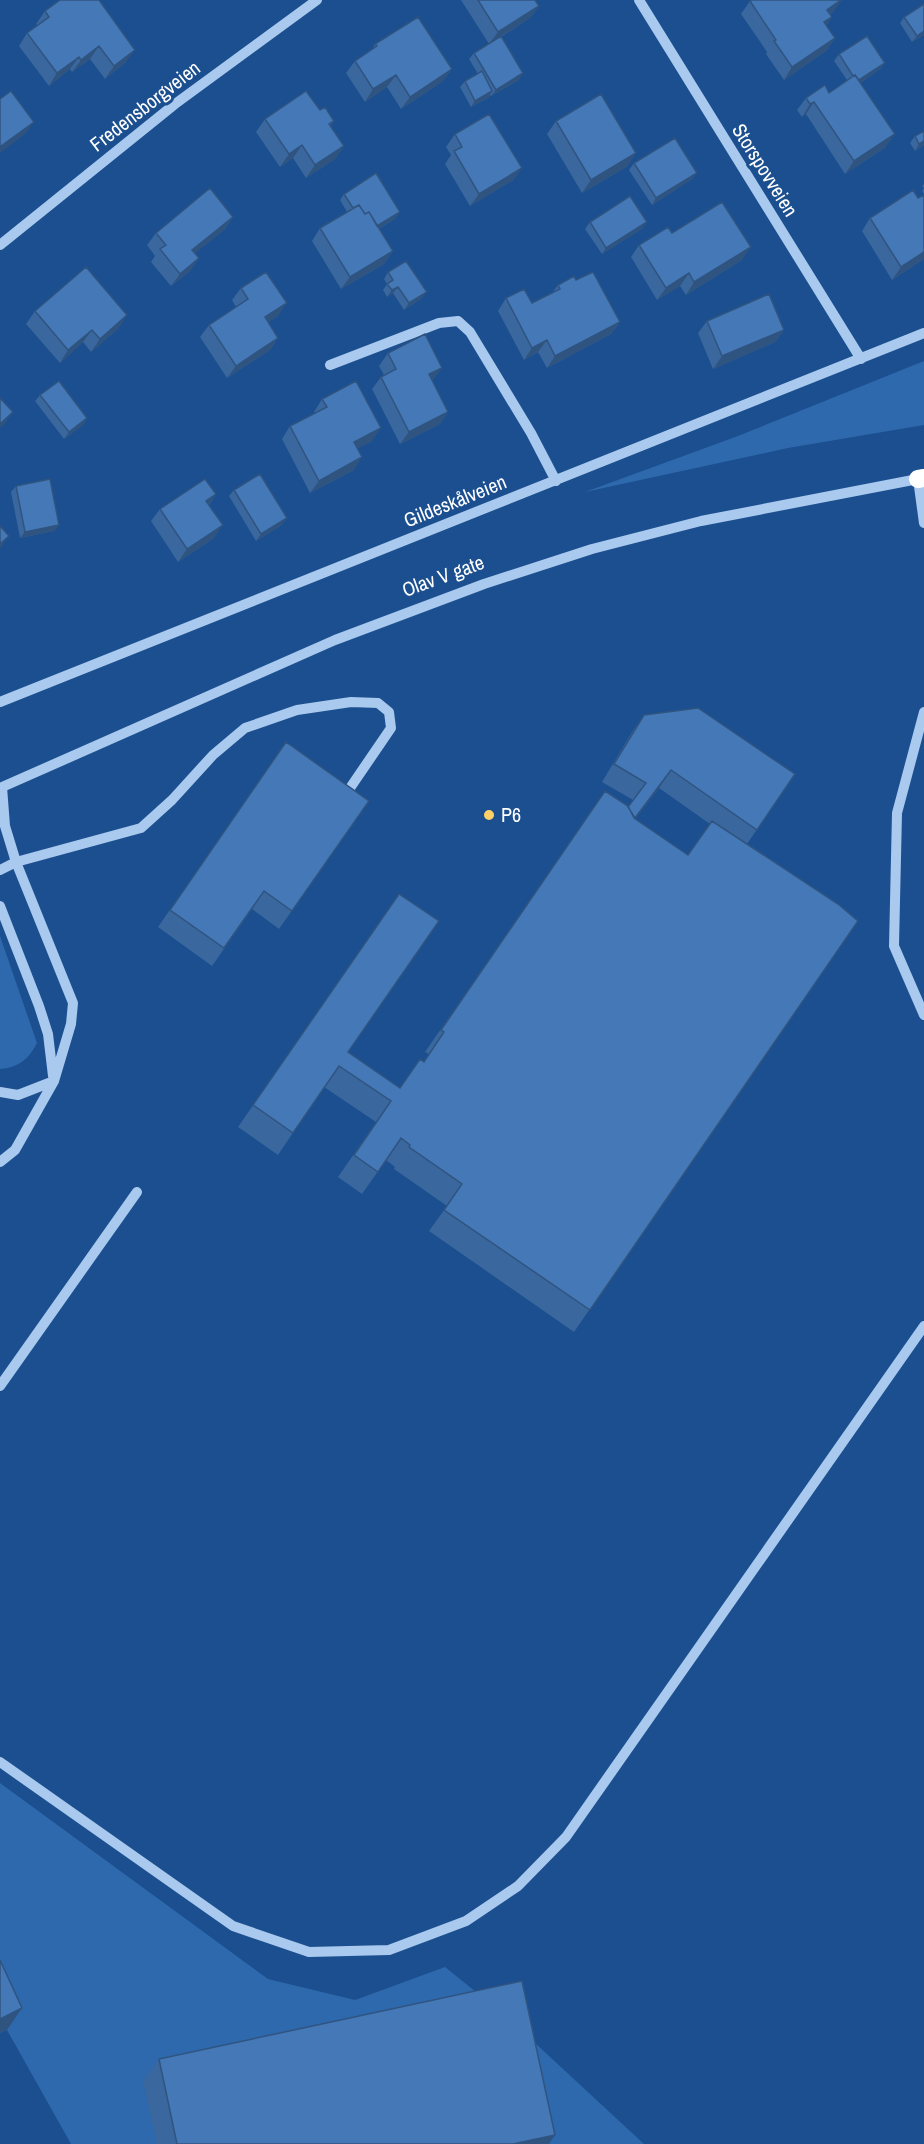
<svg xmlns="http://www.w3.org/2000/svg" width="924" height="2144" font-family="'Archivo Narrow',sans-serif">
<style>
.green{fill:#2e69ad}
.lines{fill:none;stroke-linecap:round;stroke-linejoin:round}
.minor{stroke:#a9c9ee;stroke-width:10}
.highway{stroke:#fff;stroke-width:18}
.wall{fill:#3a679d;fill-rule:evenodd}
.shaded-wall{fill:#305480}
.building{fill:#4478b7;stroke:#305480;stroke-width:1.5}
.poi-dot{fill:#ffd166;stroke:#1b4f8f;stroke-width:2}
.labels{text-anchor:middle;stroke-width:6;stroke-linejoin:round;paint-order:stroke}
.street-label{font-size:20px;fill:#fff;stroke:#1b4f8f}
.poi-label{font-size:20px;fill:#fff;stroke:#1b4f8f;text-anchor:start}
</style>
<rect width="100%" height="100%" fill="#1b4f8f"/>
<path class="green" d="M924 361V425L788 448 585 492 738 436Z
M0 936 37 1043C29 1059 18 1068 0 1069Z
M0 1783 268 1979 355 2000 445 1967 507 2017 644 2144H71L7 2030 0 2033Z"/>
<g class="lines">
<path class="minor" d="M639 0 861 359
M0 245 175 104 317 0
M330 365 439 323 458 321 470 332 531 433 556 481
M0 702 924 333
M924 712 897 813 894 946 924 1015
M0 788 335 640 484 584 592 549 701 521 918 479 924 523
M0 870 16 862 141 828 172 800 213 755 245 728 297 710 351 702 378 703 389 712 391 728 348 791
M0 906 39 1006 48 1034 53 1076
M0 1092 18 1095 54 1081
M0 1162 15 1150 54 1081 71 1024 73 1003 16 862 5 826 2 787
M0 1386 137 1192
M0 1762 233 1926 309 1952 389 1950 466 1921 518 1886 566 1837 924 1326"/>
<path class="highway" d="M918 479 924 478"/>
</g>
<path class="wall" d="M461 0H535L539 6 530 18 501 37 519 80 491 96 490 95 488 98 471 107 460 87 465 81 478 74 469 59 474 53 489 44Z
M750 1 834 11 830 14 832 17 826 26 835 38 826 51 784 80 766 54 767 52 741 14Z
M45 11 126 62 105 79 90 59 72 72 70 69 49 86 19 46 27 33 38 26 36 24Z
M904 17 924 35 912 42 900 23Z
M375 44 452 69 443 81 401 109 387 87 365 102 346 73 355 61 372 50Z
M839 54 885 63 880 69 860 83 886 147 845 174 806 114 802 117 797 110 806 98 829 93 847 80 834 61Z
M320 110 334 121 330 126 344 146 335 159 306 178 293 158 280 167 256 132 265 119Z
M556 121 628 166 582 193 547 134Z
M455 134 522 168 513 180 470 206 445 164 451 155 446 147Z
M915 136 924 145 915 151 910 143Z
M634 163 697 173 692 179 652 205 629 170Z
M924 184V194L922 191 924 188 922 186Z
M344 194 396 218 379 229 393 251 384 264 341 289 312 241 320 228 347 212 340 200Z
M233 217 225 229 195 253 199 258 190 271 171 286 151 262 155 256 147 245 156 233Z
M870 218 924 259 892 280 862 231Z
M590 222 643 228 602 254 585 229Z
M672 233 742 260 686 295 680 286 657 300 631 257 639 245Z
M388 272 422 298 404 310 393 293 387 297 383 290 387 284 384 279Z
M576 280 620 322 611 334 547 368 538 352 524 360 498 311 506 298 532 303 552 293 558 285Z
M241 288 278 316 268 322 278 338 270 350 227 378 200 337 209 325 236 307 232 300Z
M35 311 119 328 91 352 83 342 60 363 26 324Z
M707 321 784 330 775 342 713 369 698 333Z
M388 353 442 368 432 380 448 412 440 424 400 444 372 389 381 377 384 375 379 366Z
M40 395 87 418 83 425 64 439 35 401Z
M322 399 372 441 358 448 354 470 310 493 282 439 290 426 315 414 314 412Z
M16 486 59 525 54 531 20 538 11 492Z
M234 490 282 525 256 541 229 496Z
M216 494 209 505 214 538 178 562 151 521 160 509Z
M644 715 795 774 747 844 858 921 574 1332 429 1231 447 1206 394 1169 395 1167 386 1160 362 1194 338 1177 376 1122 324 1087 278 1155 238 1127 399 894 348 1052 400 1088 424 1062 429 1054 425 1052 605 791 628 807 633 800 602 782 632 732ZM659 788 710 824 688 855 635 819Z
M286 742 369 801 279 929 252 909 212 966 158 927Z
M159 2059 549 2144H157L143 2081Z"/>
<path class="shaded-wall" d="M841 0H842L834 11 818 22 827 10Z
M539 6 530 18 489 44 498 32Z
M832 17 823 30 824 22Z
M924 31V35L912 42 917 36Z
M835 38 826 51 784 80 792 67Z
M99 46 90 59 72 72 81 60Z
M135 50 126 62 105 79 114 66Z
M79 57 70 69 49 86 57 73Z
M885 63 880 69 852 88 857 81Z
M452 69 443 81 401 109 410 97Z
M523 73 519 80 491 96 496 90Z
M396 75 387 87 365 102 373 89Z
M492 91 488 98 471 107 475 101Z
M814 102 806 114 802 117 810 104Z
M34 122 25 134 0 153V147Z
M895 134 886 147 845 174 854 161Z
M924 141V145L915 151 919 144Z
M302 145 293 158 280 167 289 154Z
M344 146 335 159 306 178 315 165Z
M636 153 628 166 582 193 591 180Z
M522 168 513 180 470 206 479 194Z
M697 173 692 179 652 205 656 198Z
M400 212 396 218 367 236 371 229Z
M233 217 225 229 184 262 192 250Z
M647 222 643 228 602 254 606 248Z
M751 247 742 260 686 295 694 282Z
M393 251 384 264 341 289 350 277Z
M924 252V259L892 280 901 267Z
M199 258 190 271 171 286 180 274Z
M689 273 680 286 657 300 666 288Z
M398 287 393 293 387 297 392 290Z
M427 292 422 298 404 310 409 303Z
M287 303 278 316 256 330 265 317Z
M127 315 119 328 91 352 100 339Z
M620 322 611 334 547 368 555 356Z
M92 330 83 342 60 363 68 350Z
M784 330 775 342 713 369 722 356Z
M278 338 270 350 227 378 236 366Z
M547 340 538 352 524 360 532 348Z
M442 368 433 380 420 387 429 374Z
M13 412 4 425 0 428V424Z
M448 412 440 424 400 444 409 432Z
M87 418 83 425 64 439 69 432Z
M381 428 372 441 345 455 354 442Z
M362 457 354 470 310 493 319 481Z
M216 494 207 507 206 501Z
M287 518 282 525 256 541 261 534Z
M59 525 54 531 20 538 25 532Z
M223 525 214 538 178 562 187 549Z
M9 536 0 549V544Z
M671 770 659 788 619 840 632 822Z
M22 2008 7 2030 0 2033V2019Z
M555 2135 549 2144H513Z"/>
<path class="building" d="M60 0H99L135 50 114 66 99 46 81 60 79 57 57 73 27 33 49 17 45 11Z
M478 0H535L539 6 498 32Z
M752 0H841L827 10 832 17 824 22 835 38 792 67 774 41 776 40 750 1Z
M924 4V31L917 36 904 17Z
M418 17 452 69 410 97 396 75 373 89 355 61 377 46 375 44Z
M501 36 523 73 496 90 474 53Z
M867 36 885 63 859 80 855 75 853 76 839 54Z
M482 71 492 91 475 101 465 81Z
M855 75 895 134 854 161 814 102 810 104 806 98 825 85 829 93Z
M11 91 34 122 0 147V99Z
M306 91 320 110 325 107 334 121 329 124 344 146 315 165 302 145 289 154 265 119Z
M601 94 636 153 591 180 556 121Z
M489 114 522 168 479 194 454 151 462 147 455 134Z
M924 131V141L919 144 915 136Z
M675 138 697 173 656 198 634 163Z
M376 173 400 212 377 226 369 212 365 214 359 205 353 208 344 194Z
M210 188 233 217 192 250 199 258 180 274 160 249 166 245 156 233Z
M913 190 918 198 924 195V252L901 267 870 218Z
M630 196 647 222 606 248 590 222Z
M722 202 751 247 694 282 689 273 666 288 639 245 668 227 672 233Z
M359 205 365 214 369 212 393 251 350 277 320 228Z
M406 261 427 292 409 303 398 287 392 290 387 284 393 280 388 272Z
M86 267 127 315 100 339 92 330 68 350 35 311Z
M266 272 287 303 265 317 278 338 236 366 209 325 248 299 241 288Z
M593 272 620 322 555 356 547 340 532 348 506 298 524 289 532 303 560 289 558 285 574 276 576 280Z
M769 294 784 330 722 356 707 321Z
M425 334 442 368 429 374 448 412 409 432 381 377 396 369 388 353Z
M59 381 87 418 69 432 40 395Z
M356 381 381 428 354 442 362 457 319 481 290 426 327 407 322 399Z
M0 398 13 412 0 424Z
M260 474 287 518 261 534 234 490Z
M50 479 59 525 25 532 16 486Z
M205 479 216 494 206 501 223 525 187 549 160 509Z
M0 526 9 536 0 544Z
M698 708 795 774 757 830 671 770 635 818 628 807 646 783 614 764 644 715Z
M286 742 369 801 292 911 264 891 224 948 170 910Z
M605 791 628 806 634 818 688 855 712 821 838 904 858 921 590 1310 444 1210 462 1184 409 1147 410 1145 401 1138 378 1172 354 1155 391 1101 339 1066 293 1133 253 1105 399 894 439 921 348 1052 400 1088 420 1059 424 1062 444 1032 441 1030Z
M0 1960 22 2008 0 2019Z
M522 1981 555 2135 513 2144H177L159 2059Z"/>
<circle class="poi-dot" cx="489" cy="815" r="6"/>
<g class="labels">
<g class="street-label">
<text transform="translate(145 106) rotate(-38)" y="7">Fredensborgveien</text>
<text transform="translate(765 170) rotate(58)" y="7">Storspovveien</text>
<text transform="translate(455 501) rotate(-22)" y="7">Gildeskålveien</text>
<text transform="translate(443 576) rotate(-20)" y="7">Olav V gate</text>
</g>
<g class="poi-label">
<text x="501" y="822">P6</text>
</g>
</g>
</svg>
